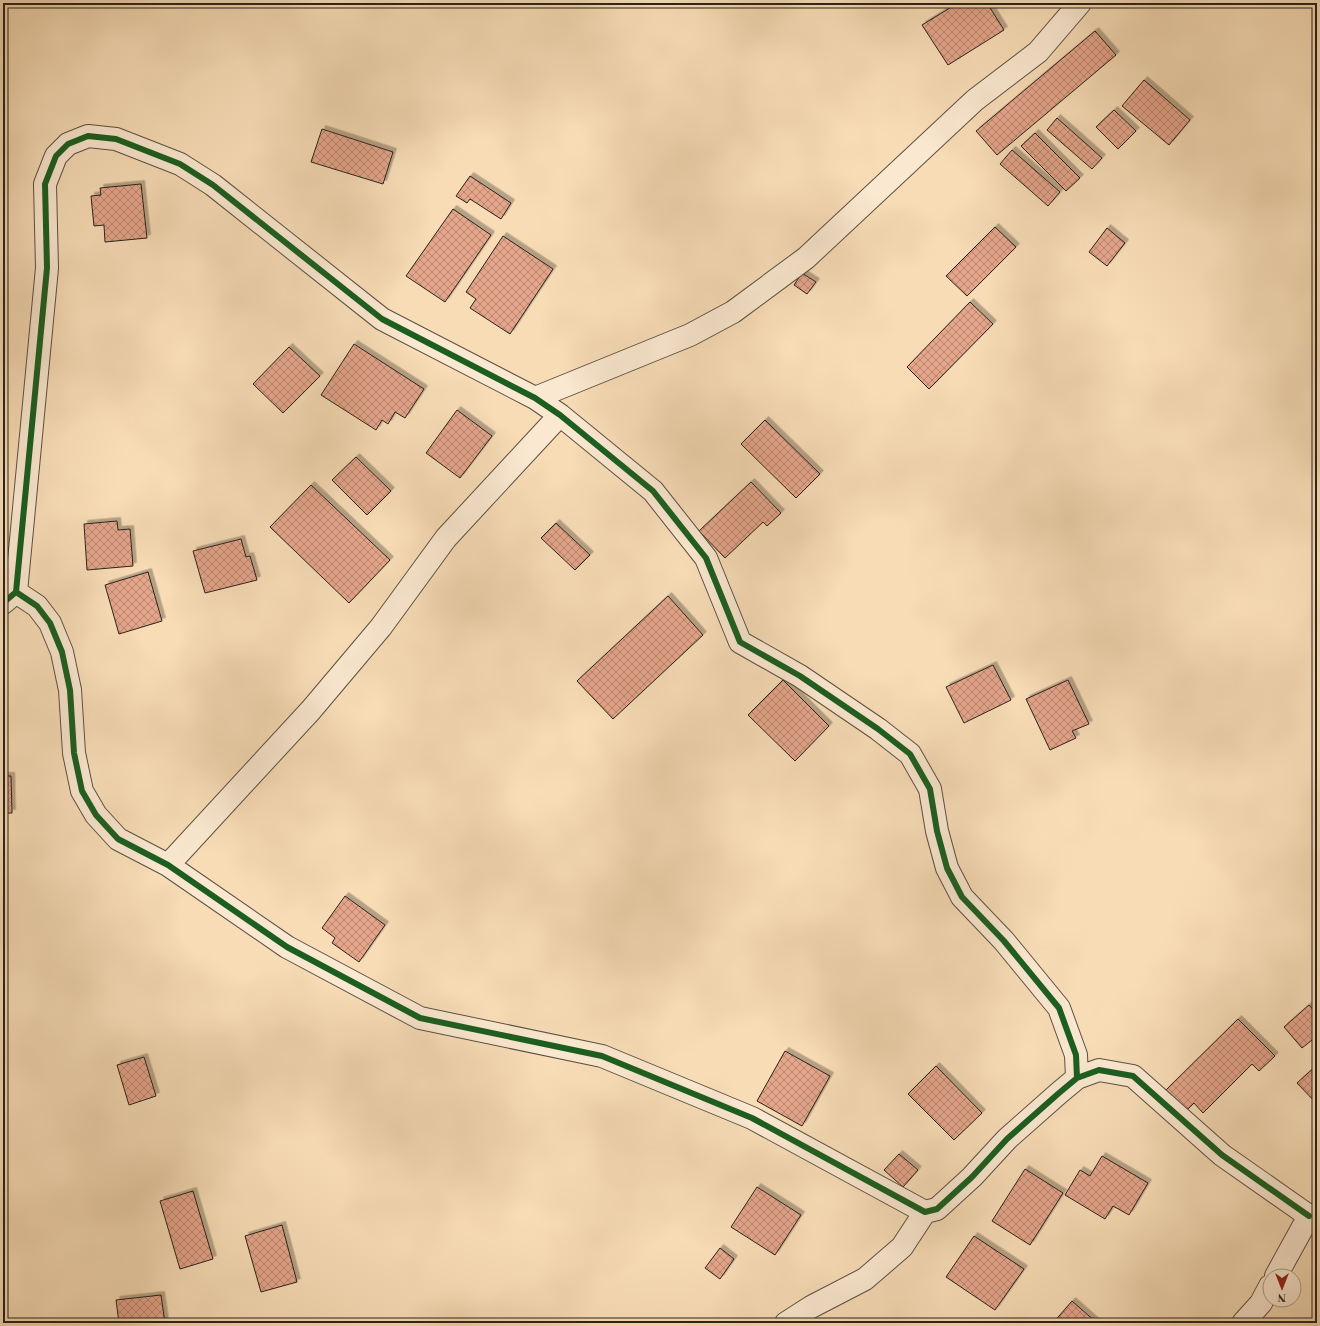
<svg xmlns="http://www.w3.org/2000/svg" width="1320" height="1326" font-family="'Libre Bodoni',serif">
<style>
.building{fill:url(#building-cross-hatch);stroke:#2b221a;filter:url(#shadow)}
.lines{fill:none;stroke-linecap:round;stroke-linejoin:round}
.street-casing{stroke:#5e5041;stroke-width:24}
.street{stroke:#fae8d0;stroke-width:22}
.cycleway-casing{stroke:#fae8d0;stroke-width:8}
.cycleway{stroke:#1b5e20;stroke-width:6}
</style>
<defs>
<pattern id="building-cross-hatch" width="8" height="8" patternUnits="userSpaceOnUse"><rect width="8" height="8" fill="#e4a58b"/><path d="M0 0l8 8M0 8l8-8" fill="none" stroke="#b98671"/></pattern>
<filter id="shadow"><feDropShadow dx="3.5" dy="-3.5" stdDeviation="0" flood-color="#0004"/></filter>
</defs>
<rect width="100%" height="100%" fill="#f7dcb6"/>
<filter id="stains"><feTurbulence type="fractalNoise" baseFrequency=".005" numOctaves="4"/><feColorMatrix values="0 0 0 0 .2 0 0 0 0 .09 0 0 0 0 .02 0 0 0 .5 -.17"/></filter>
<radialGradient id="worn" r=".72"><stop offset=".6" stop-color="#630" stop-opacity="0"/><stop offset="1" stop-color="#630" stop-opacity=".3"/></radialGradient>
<path class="building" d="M958 3H987L1004 30 948 65 922 25Z
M1095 31 1116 55 997 155 976 131Z
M1144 80 1190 120 1169 145 1122 106Z
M1114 110 1136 131 1118 149 1096 127Z
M1057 118 1102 158 1092 169 1047 130Z
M322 129 393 152 383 184 311 162Z
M1035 133 1080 178 1066 191 1021 146Z
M1012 150 1060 192 1048 206 1000 164Z
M470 176 511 203 501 219 470 199 467 203 456 196Z
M141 184 147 238 105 242 104 225 94 226 91 196 101 195 100 188Z
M453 209 491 235 445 302 406 276Z
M995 227 1016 247 967 296 946 276Z
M1107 228 1125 243 1107 266 1089 252Z
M503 236 553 269 510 334 470 308 476 299 466 292Z
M802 273 816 282 807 294 794 285Z
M970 302 993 324 929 389 907 367Z
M354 344 424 389 405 418 395 412 388 424 382 420 376 430 321 395Z
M289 347 320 376 283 413 253 384Z
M457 410 492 436 460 478 426 453Z
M765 420 820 474 796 498 741 444Z
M356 457 391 491 367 515 332 480Z
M751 482 781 513 767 526 763 522 725 558 699 531Z
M311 485 390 560 349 603 270 527Z
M117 521 118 530 130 529 133 566 87 570 84 524Z
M556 523 590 555 575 570 541 538Z
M241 539 246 557 250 556 257 580 205 593 193 551Z
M148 572 162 621 119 634 105 585Z
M668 596 703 635 613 719 577 681Z
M993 665 1011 700 964 723 946 687Z
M783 680 829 726 795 761 748 715Z
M1068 680 1089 724 1072 731 1076 738 1050 750 1026 699Z
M3 776H11L12 813H3Z
M345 896 385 925 359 962 332 943 335 938 322 928Z
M1309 1005 1317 1014V1036L1302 1048 1284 1027Z
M1238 1019 1275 1056 1259 1071 1252 1064 1203 1113 1194 1103 1187 1110 1166 1090Z
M785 1051 830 1076 802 1126 757 1101Z
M144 1057 156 1096 129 1105 117 1065Z
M1317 1065V1104L1297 1083Z
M936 1066 982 1113 954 1140 908 1094Z
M899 1154 918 1170 903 1187 884 1170Z
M1102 1156 1148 1183 1129 1215 1113 1206 1105 1219 1065 1195 1080 1170 1090 1176Z
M1025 1169 1063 1193 1030 1245 992 1221Z
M757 1187 801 1215 775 1255 731 1227Z
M193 1191 213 1259 180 1269 160 1201Z
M282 1225 297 1282 261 1292 245 1236Z
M974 1236 1024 1269 995 1310 946 1277Z
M720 1248 734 1259 720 1279 705 1268Z
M161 1295 165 1323H119L116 1300Z
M1072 1301 1097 1323H1053Z"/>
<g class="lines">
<defs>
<path id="street" d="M535 398 690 335 733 312 806 258 975 100 1038 52 1080 3
M16 592 37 606 50 623 62 652 70 690 74 753 82 791 96 815 118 839 168 865 287 947 420 1018 602 1056 752 1118 925 1212 937 1209 972 1177 1007 1139 1059 1093 1077 1078 1099 1070 1133 1076 1222 1155 1309 1216
M3 603 16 592 47 268 45 184 56 156 68 144 88 136 116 139 180 164 213 185 382 319 535 398 560 415 653 491 706 558 740 642 800 676 878 729 910 754 930 789 937 831 947 868 962 897 1004 941 1059 1008 1076 1055 1077 1078
M168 865 311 710 381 627 446 538 560 415
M1276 1276 1309 1216 1317 1214
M786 1323 811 1307 865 1279 902 1247 925 1212
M1243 1323 1261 1303 1270 1286"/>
</defs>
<use href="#street" class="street-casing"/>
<use href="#street" class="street"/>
<defs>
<path id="cycleway" d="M16 592 37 606 50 623 62 652 70 690 74 753 82 791 96 815 118 839 168 865 287 947 420 1018 602 1056 752 1118 925 1212 937 1209 972 1177 1007 1139 1059 1093 1077 1078 1099 1070 1133 1076 1222 1155 1309 1216
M3 603 16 592 47 268 45 184 56 156 68 144 88 136 116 139 180 164 213 185 382 319 535 398 560 415 653 491 706 558 740 642 800 676 878 729 910 754 930 789 937 831 947 868 962 897 1004 941 1059 1008 1076 1055 1077 1078"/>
</defs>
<use href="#cycleway" class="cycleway-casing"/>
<use href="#cycleway" class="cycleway"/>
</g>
<rect width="1320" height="1326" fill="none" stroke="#f7dcb6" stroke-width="16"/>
<rect x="4" y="4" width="1312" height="1318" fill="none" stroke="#2b221a" stroke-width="2"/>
<rect x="8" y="8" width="1304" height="1310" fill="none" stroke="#2b221a"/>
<g transform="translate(1282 1288) rotate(180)"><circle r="19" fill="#fae8d0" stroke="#a79987"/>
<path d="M0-3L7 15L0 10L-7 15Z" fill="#8f2418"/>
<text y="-6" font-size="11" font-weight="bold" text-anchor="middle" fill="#2b221a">N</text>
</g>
<rect width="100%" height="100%" filter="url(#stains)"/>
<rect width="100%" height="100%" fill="url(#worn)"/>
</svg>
